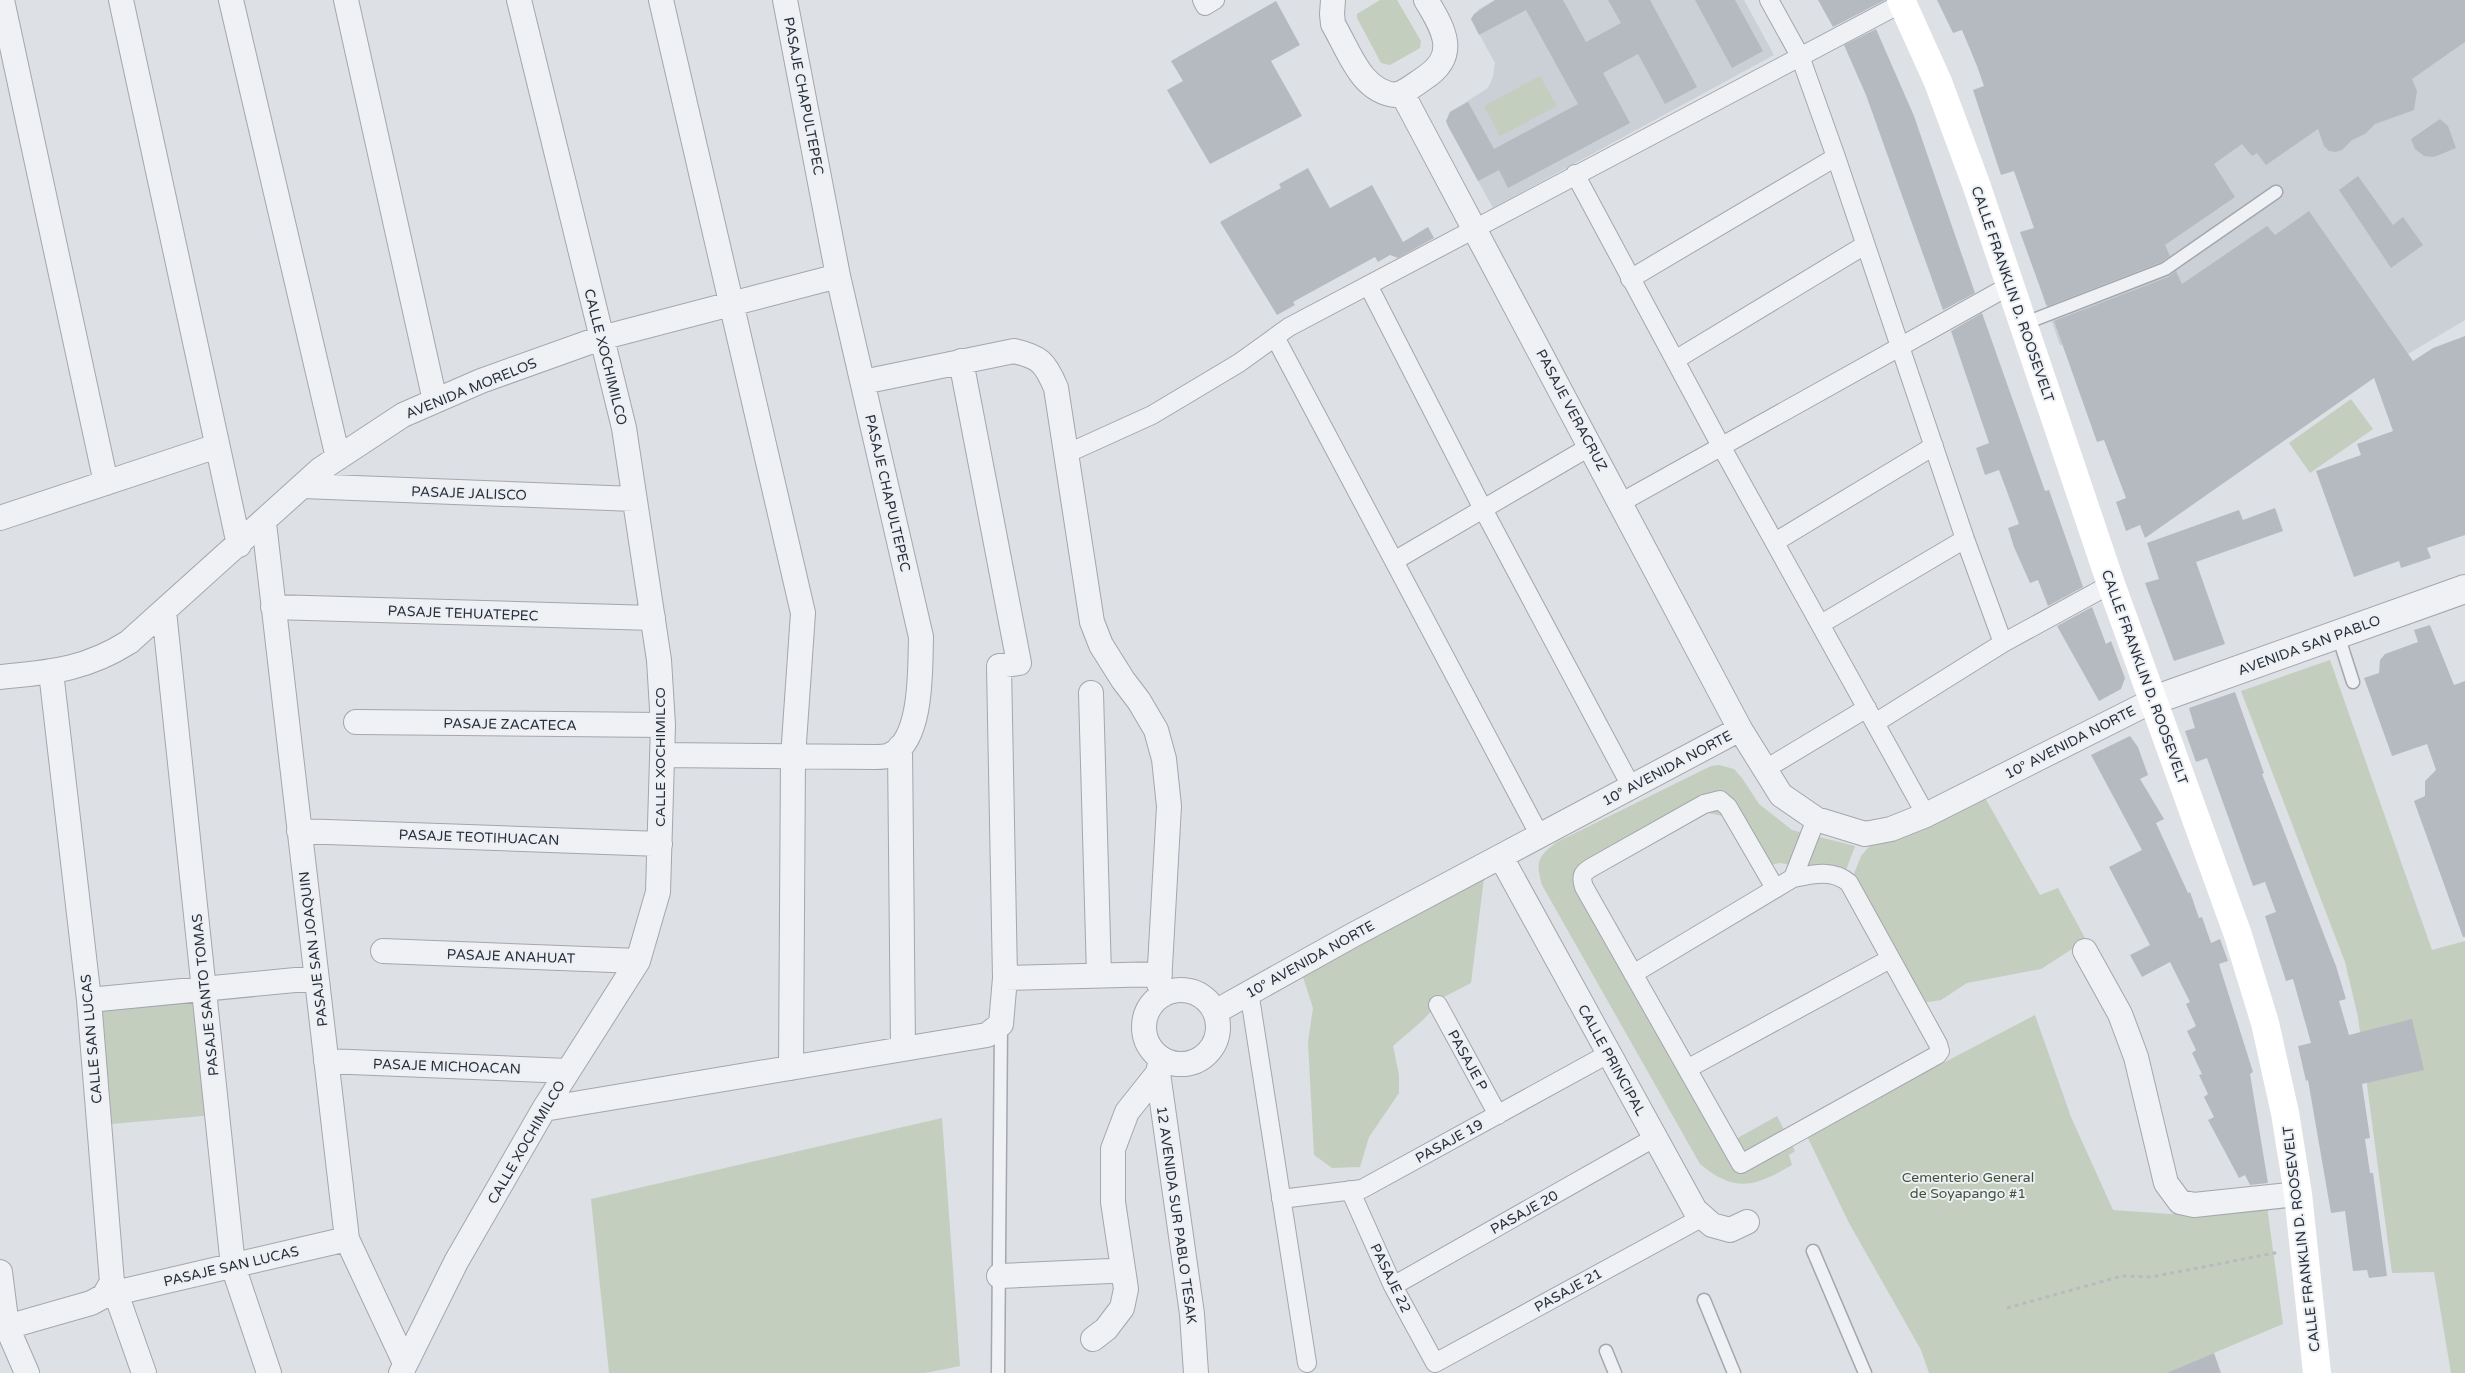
<svg xmlns="http://www.w3.org/2000/svg" width="2465" height="1373" font-family="'Varela Round',sans-serif">
<style>
.built{fill:#cbcfd6}
.green{fill:#c3cebf}
.building{fill:#b5bac1}
.lines{fill:none;stroke-linecap:round;stroke-linejoin:round}
.service-casing{stroke:#a3a7ae;stroke-width:15}
.pedestrian-casing{stroke:#a3a7ae;stroke-width:20}
.minor-casing{stroke:#a3a7ae;stroke-width:26}
.tertiary-casing{stroke:#a3a7ae;stroke-width:30}
.path{stroke:#b7bbc0;stroke-width:3;stroke-dasharray:4 4;stroke-linecap:butt}
.service{stroke:#eff1f4;stroke-width:12}
.pedestrian{stroke:#eff1f4;stroke-width:18}
.minor{stroke:#eff1f4;stroke-width:24}
.tertiary{stroke:#eff1f4;stroke-width:28}
.secondary{stroke:#fff;stroke-width:28}
.labels{text-anchor:middle;stroke-width:4;stroke-linejoin:round;paint-order:stroke}
.street-label{font-size:14px;fill:#282f3a;stroke:#eceff3}
.park-label{font-size:14px;fill:#3d5437;stroke:#eceff3}
</style>
<rect width="100%" height="100%" fill="#dde0e5"/>
<path class="built" d="M1495 0H1744L1774 55 1493 208 1448 126 1447 120 1450 112 1488 88 1493 77 1495 63 1471 19 1479 9Z
M2465 0V320L2408 354 2060 345 2043 297 2096 279 2084 243Z"/>
<path class="green" d="M1380 0H1397L1421 41 1420 48 1390 65 1381 63 1357 18V14Z
M1540 76 1557 106 1500 136 1484 106Z
M2351 399 2373 429 2310 473 2289 443Z
M2330 660 2432 950 2465 941V1373H2451L2434 1272 2392 1273 2358 1017 2345 962 2241 691Z
M1719 765 1734 769 1742 778 1759 804 1792 830 1855 846 1845 873 1780 863 1759 867 1728 817 1708 813 1587 881 1734 1140 1777 1116 1795 1151 1789 1155 1792 1165C1755 1186 1736 1194 1700 1164L1542 885C1535 862 1538 856 1557 842L1711 766Z
M1984 796 2040 895 2058 888 2086 940 2041 969 1967 983 1941 1000 1922 1003 1852 879 1861 856 1873 842Z
M1484 878 1471 983 1444 997 1422 1021 1393 1046 1399 1075V1093L1369 1137 1360 1167 1332 1168 1314 1155 1308 1042 1313 1008 1302 974Z
M202 994 214 1115 111 1124 102 1003Z
M2035 1015 2071 1117 2113 1210 2170 1214 2267 1206 2283 1324 2166 1373H1929L1921 1350 1849 1223 1805 1132 1932 1062H1945Z
M942 1118 960 1366 925 1373H609L591 1199Z"/>
<path class="building" d="M1495 0H1563L1586 42 1621 23 1608 0H1650L1697 87 1665 104 1638 54 1603 73 1630 123 1508 188 1499 170 1478 181 1448 126 1446 121 1450 112 1468 102 1494 149 1578 104 1526 10 1479 35 1471 19 1474 14Z
M1695 0H1735L1763 51 1732 68Z
M1818 0H1885L1833 27Z
M1937 0H2465V42L2412 79 2417 91 2414 110 2375 124 2365 134 2352 140 2342 150 2336 152 2329 151 2324 146 2318 129 2266 165 2257 153 2252 156 2242 144 2214 164 2235 197 2165 245 2170 256 2161 262 2048 306 2046 304 2020 232 2034 228 2014 171 2001 175 1973 90 1984 86 1977 66 1962 30 1953 33Z
M1276 1 1300 45 1271 61 1302 116 1210 164 1167 90 1183 81 1171 61Z
M1876 29 1914 116 1975 293 1943 310 1866 95 1844 45Z
M2440 119 2448 126 2456 148 2434 157 2424 156 2415 149 2411 139Z
M1308 168 1330 208 1372 185 1403 242 1428 227 1434 238 1398 258 1390 255 1378 262 1375 257 1293 302 1295 305 1277 315 1220 222 1281 188 1279 184Z
M2358 176 2393 225 2403 217 2423 245 2391 268 2339 190Z
M2309 211 2413 361 2433 348 2465 336V535L2427 548 2431 558 2401 568 2399 561 2354 577 2316 471 2361 455 2357 444 2393 431 2374 378 2145 538 2140 525 2126 531 2116 502 2126 498 2104 440 2097 442 2054 321 2168 277 2176 271 2182 284 2267 226 2275 235Z
M1982 313 2045 491 2049 490 2083 587 2048 606 2038 580 2030 583 2014 547 2008 528 2019 524 1999 470 1985 475 1976 448 1989 443 1951 331Z
M2275 508 2283 531 2196 562 2225 644 2174 661 2145 583 2159 579 2147 543 2239 510 2243 520Z
M2092 607 2106 644 2111 641 2125 678 2121 689 2099 701 2057 626Z
M2430 625 2454 685 2465 681V937H2463L2414 801 2425 796V781L2436 770 2427 744 2392 756 2364 678 2379 673 2380 660 2385 654 2418 642 2414 630Z
M2235 692 2264 773 2262 774 2336 966 2346 999 2339 1001 2349 1035 2412 1019 2424 1070 2362 1084 2370 1138 2365 1139 2370 1173H2373L2387 1276 2369 1278 2367 1270 2353 1271 2345 1211 2331 1213 2308 1080 2306 1081 2298 1046 2311 1043 2293 979 2286 981 2265 916 2276 912 2265 882 2253 886 2207 758 2196 762 2185 731 2195 728 2189 708Z
M2130 736 2138 747 2148 775 2140 779 2164 819 2156 823 2188 893 2190 892 2199 918 2202 917 2211 943 2220 939 2228 961 2219 964 2253 1072 2250 1074 2268 1183 2250 1185 2245 1175 2239 1178 2208 1120 2214 1117 2204 1097 2208 1094 2199 1075 2202 1074 2192 1053 2196 1050 2187 1031 2196 1026 2186 1004 2190 1002 2170 962 2142 977 2130 955 2150 945 2109 867 2142 850 2091 755Z
M2214 1353 2221 1373H2166Z"/>
<g class="lines">
<defs>
<path id="service" d="M2023 324 2165 269 2276 192
M2338 635 2353 682
M1813 1251 1865 1373
M1704 1300 1734 1373
M1606 1351 1615 1373
M998 1373 1001 1024"/>
<path id="pedestrian" d="M1202 0 1205 6 1215 0
M1769 0 1800 56 1836 157 1965 539 2003 643
M1575 174 1721 446 1926 815
M1630 279 1836 157
M1368 285 1483 509 1632 788
M1275 337 1540 836
M1675 360 1865 245
M1066 454 1152 415 1239 363 1289 327 1902 3
M1620 503 2009 286
M1775 542 1934 446
M1394 561 1591 446
M1821 624 1965 539
M1875 723 2003 643 2111 584
M1764 770 1867 708
M1793 878 1816 819
M1633 974 1793 878C1813 874 1833 869 1849 883L1938 1044 1940 1051 1937 1055 1741 1164 1584 887C1580 875 1583 872 1594 866L1704 804 1720 800 1728 807 1775 888
M1249 991 1307 1363
M1438 1005 1498 1115
M1687 1069 1890 959
M1350 1190 1393 1286 1435 1363 1701 1218
M1281 1199 1362 1189 1608 1054
M1393 1286 1654 1138"/>
<path id="minor" d="M2 0 106 483
M121 0 239 545
M231 0 338 458
M346 0 435 401
M661 0 803 613 793 757 791 1068
M1333 0 1332 14 1333 24C1349 51 1361 92 1396 95 1406 92 1414 85 1423 79 1459 56 1445 31 1426 0
M1402 93 1740 729 1781 795 1816 819 1865 834 1891 829 1926 815 2154 700
M863 382 1014 351C1040 357 1045 362 1056 388L1092 622 1101 645 1123 680 1139 701 1156 730 1164 759 1169 806 1159 984 1163 995
M303 486 634 499
M0 518 217 446
M264 523 347 1239 405 1363
M273 607 653 618
M164 611 233 1266 269 1373
M0 677C50 672 85 670 129 642L321 469 403 415 481 381 601 338 838 276
M1091 693 1099 975
M356 722 663 725
M900 747 903 1049
M662 755 875 757C879 757 886 757 890 755 923 741 920 667 921 637L838 276 785 0
M299 831 660 844
M1501 857 1695 1210 1712 1225 1730 1230 1747 1222
M383 951 638 961
M2085 951 2120 1014 2136 1057 2166 1183 2180 1202 2194 1205 2298 1194
M1005 978 1160 974
M1144 1027a37 37 0 1 1 74 0a37 37 0 1 1-74 0Z
M89 1000 316 978
M1215 1012 1353 935 1740 729
M1161 1058 1158 1073 1192 1314 1196 1373
M326 1061 568 1071
M544 1109 987 1035 1001 1024 1005 978 999 666 1019 663 961 361
M0 1272 7 1327 27 1373
M999 1276 1110 1271
M112 1282 144 1373
M115 1293 347 1239
M0 1329 91 1303 104 1296 112 1282 89 1000 51 672
M1093 1339 1106 1329 1122 1308 1126 1289 1113 1202V1149L1127 1112 1158 1073
M401 1373 456 1262 544 1109 638 961 658 892 663 725 659 660 624 428 519 0"/>
<path id="tertiary" d="M2154 700 2465 589"/>
</defs>
<use href="#service" class="service-casing"/>
<use href="#pedestrian" class="pedestrian-casing"/>
<use href="#minor" class="minor-casing"/>
<use href="#tertiary" class="tertiary-casing"/>
<path class="path" d="M2007 1308 2122 1276 2151 1277 2280 1252"/>
<use href="#service" class="service"/>
<use href="#pedestrian" class="pedestrian"/>
<use href="#minor" class="minor"/>
<use href="#tertiary" class="tertiary"/>
<path class="secondary" d="M1901 0 1938 82 1976 184 2111 584 2238 935 2265 1023 2285 1113 2298 1194 2317 1373"/>
</g>
<g class="labels">
<g class="street-label">
<text transform="translate(804 96) rotate(79)" y="5">PASAJE CHAPULTEPEC</text>
<text transform="translate(2013 294) rotate(71)" y="5">CALLE FRANKLIN D. ROOSEVELT</text>
<text transform="translate(606 357) rotate(76)" y="5">CALLE XOCHIMILCO</text>
<text transform="translate(471 388) rotate(-22)" y="5">AVENIDA MORELOS</text>
<text transform="translate(1572 410) rotate(62)" y="5">PASAJE VERACRUZ</text>
<text transform="translate(469 493) rotate(2)" y="5">PASAJE JALISCO</text>
<text transform="translate(888 493) rotate(77)" y="5">PASAJE CHAPULTEPEC</text>
<text transform="translate(463 613) rotate(2)" y="5">PASAJE TEHUATEPEC</text>
<text transform="translate(2309 645) rotate(-20)" y="5">AVENIDA SAN PABLO</text>
<text transform="translate(2145 677) rotate(70)" y="5">CALLE FRANKLIN D. ROOSEVELT</text>
<text transform="translate(510 724) rotate(1)" y="5">PASAJE ZACATECA</text>
<text transform="translate(2070 742) rotate(-27)" y="5">10° AVENIDA NORTE</text>
<text transform="translate(660 757) rotate(-90)" y="5">CALLE XOCHIMILCO</text>
<text transform="translate(1667 768) rotate(-28)" y="5">10° AVENIDA NORTE</text>
<text transform="translate(479 837) rotate(2)" y="5">PASAJE TEOTIHUACAN</text>
<text transform="translate(313 949) rotate(-97)" y="5">PASAJE SAN JOAQUIN</text>
<text transform="translate(511 956) rotate(2)" y="5">PASAJE ANAHUAT</text>
<text transform="translate(1310 959) rotate(-29)" y="5">10° AVENIDA NORTE</text>
<text transform="translate(205 995) rotate(-96)" y="5">PASAJE SANTO TOMAS</text>
<text transform="translate(91 1039) rotate(-95)" y="5">CALLE SAN LUCAS</text>
<text transform="translate(1468 1060) rotate(61)" y="5">PASAJE P</text>
<text transform="translate(1612 1060) rotate(61)" y="5">CALLE PRINCIPAL</text>
<text transform="translate(447 1066) rotate(2)" y="5">PASAJE MICHOACAN</text>
<text transform="translate(1449 1141) rotate(-29)" y="5">PASAJE 19</text>
<text transform="translate(526 1142) rotate(-60)" y="5">CALLE XOCHIMILCO</text>
<text transform="translate(1524 1212) rotate(-29)" y="5">PASAJE 20</text>
<text transform="translate(1177 1215) rotate(82)" y="5">12 AVENIDA SUR PABLO TESAK</text>
<text transform="translate(2301 1239) rotate(-97)" y="5">CALLE FRANKLIN D. ROOSEVELT</text>
<text transform="translate(231 1266) rotate(-13)" y="5">PASAJE SAN LUCAS</text>
<text transform="translate(1391 1278) rotate(64)" y="5">PASAJE 22</text>
<text transform="translate(1568 1290) rotate(-29)" y="5">PASAJE 21</text>
</g>
<g class="park-label">
<text x="1968" y="1182">Cementerio General<tspan x="1968" dy="16">de Soyapango #1</tspan></text>
</g>
</g>
</svg>
